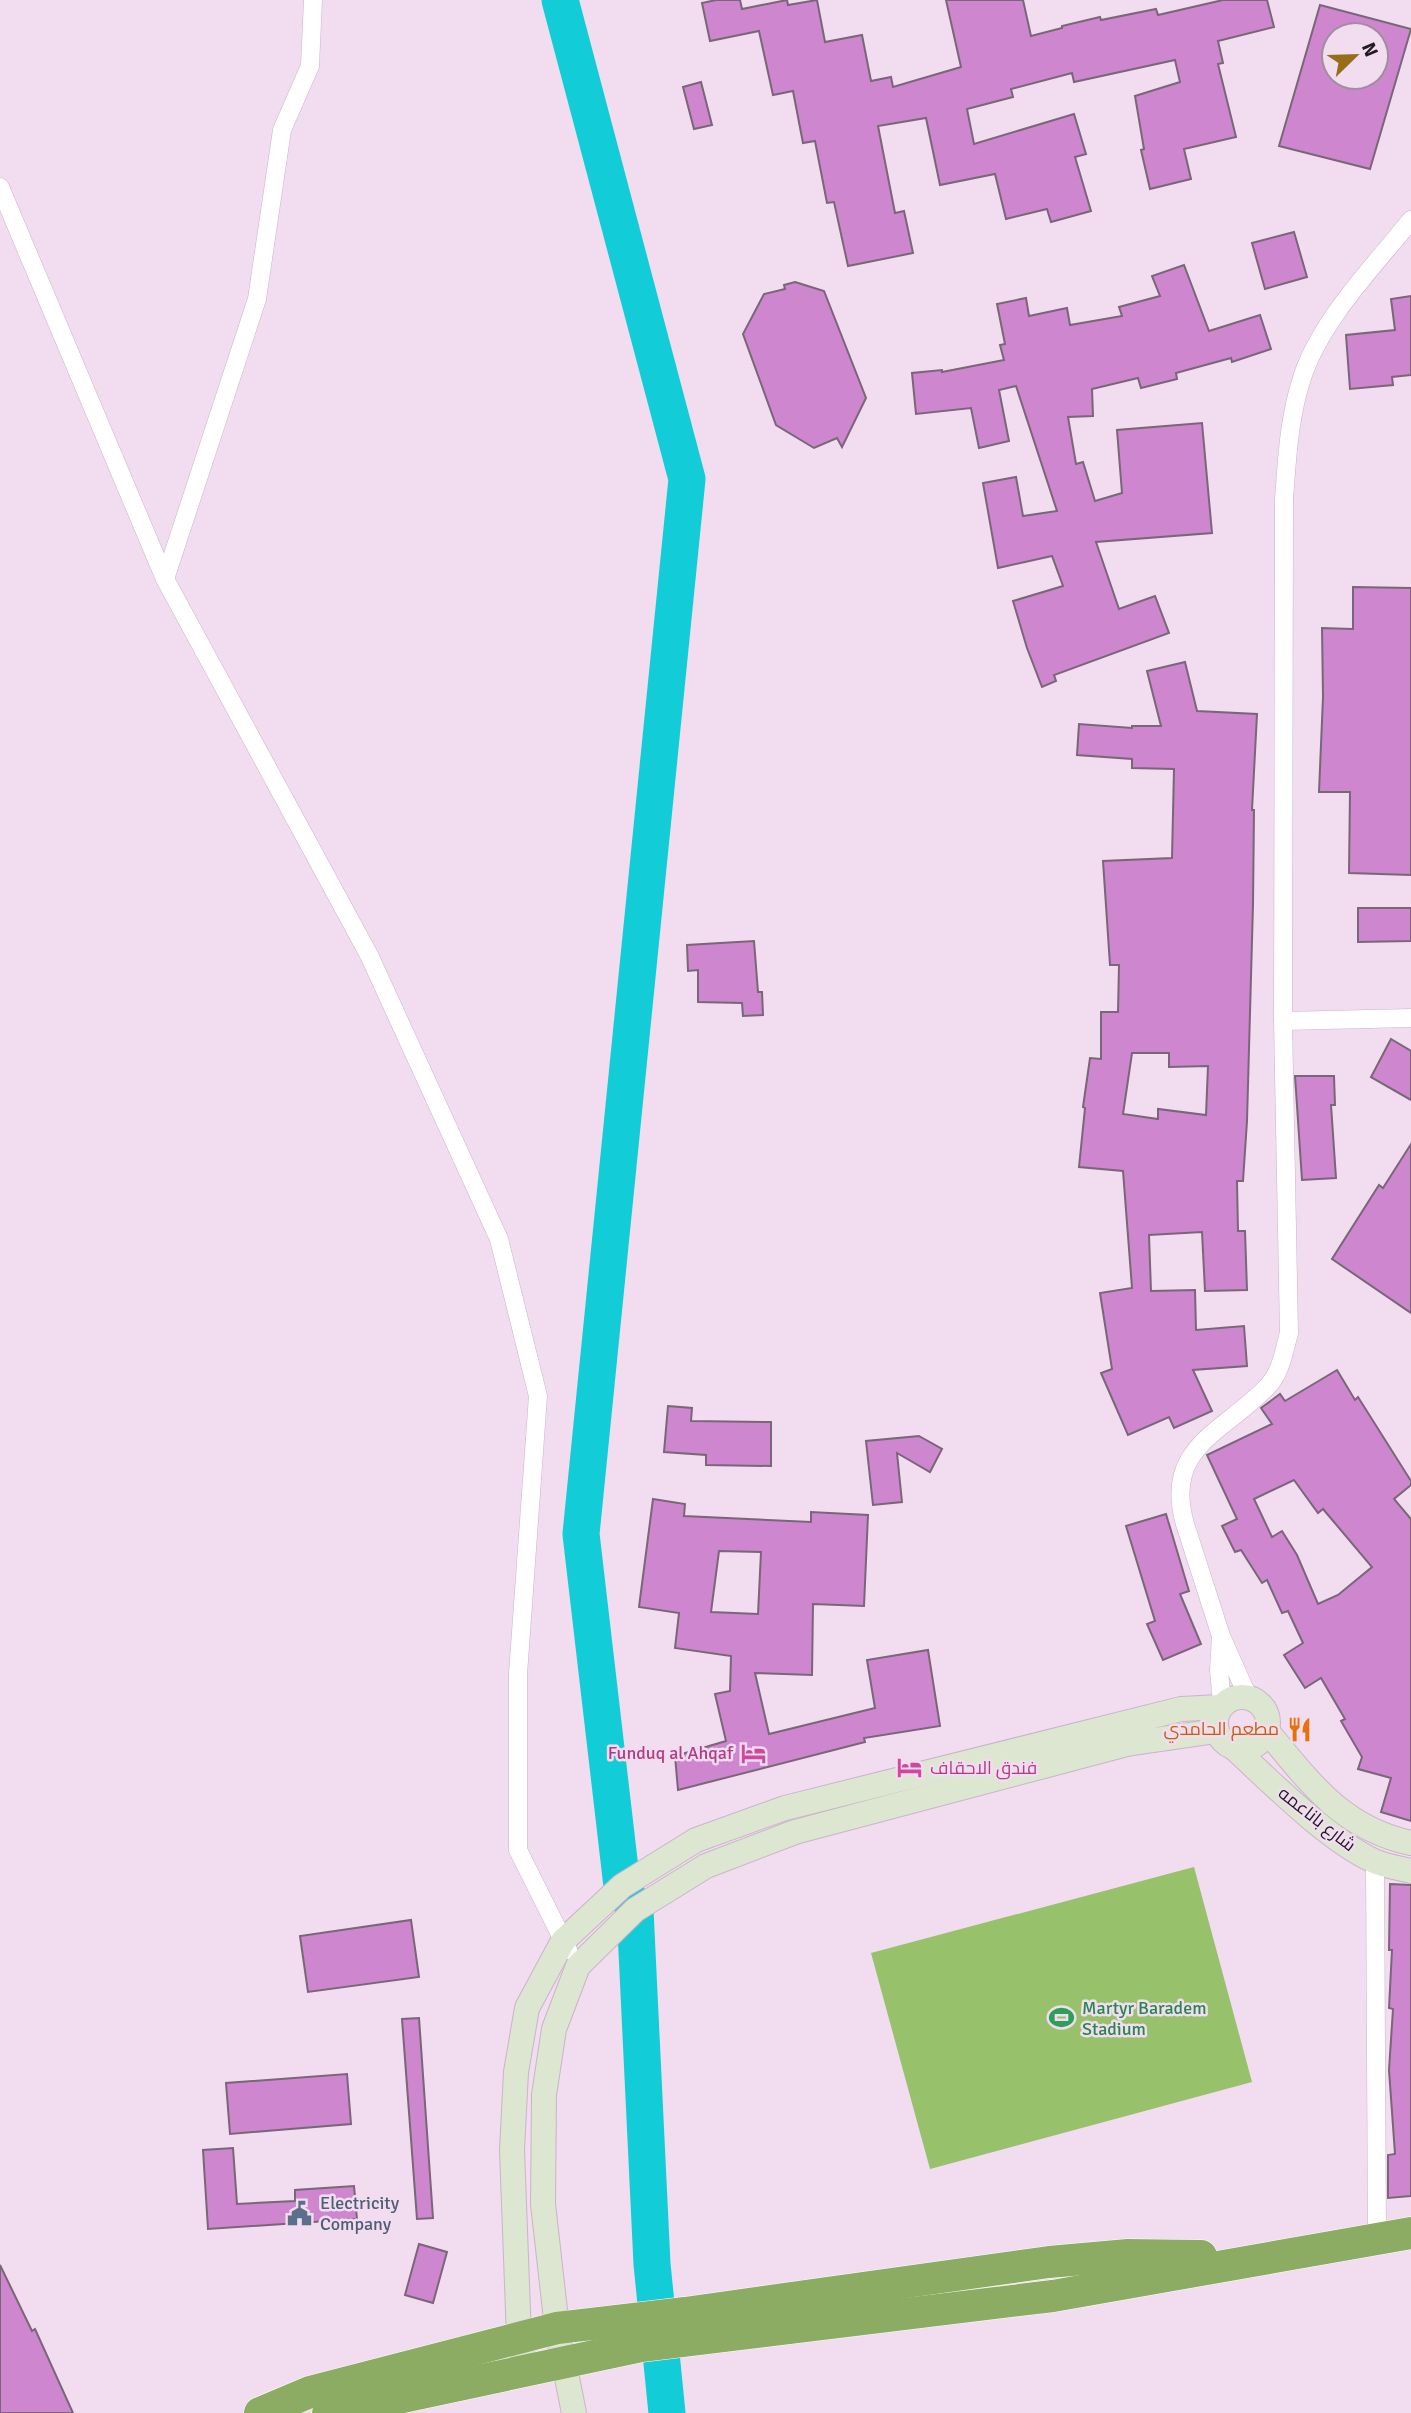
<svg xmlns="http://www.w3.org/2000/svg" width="1411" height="2413" font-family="Signika,Cairo,sans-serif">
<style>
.green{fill:#98c16b}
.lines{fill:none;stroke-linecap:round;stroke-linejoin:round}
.river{stroke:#12cdd8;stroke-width:37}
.building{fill:#ce86ce;stroke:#796678;stroke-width:2;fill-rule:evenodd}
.street-casing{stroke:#c9b5c8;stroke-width:19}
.secondary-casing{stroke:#c9b5c8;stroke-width:26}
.highway-casing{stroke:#fff;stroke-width:33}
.street{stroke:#fff;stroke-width:18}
.secondary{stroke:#dce6d0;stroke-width:24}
.highway{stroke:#8cac63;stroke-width:32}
.labels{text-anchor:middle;stroke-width:5;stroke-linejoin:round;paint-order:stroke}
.food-label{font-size:18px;fill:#c56008;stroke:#f1dcf0;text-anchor:end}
.hotel-label{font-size:18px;fill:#b23c85;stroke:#f1dcf0;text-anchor:end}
.street-label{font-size:18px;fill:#221b22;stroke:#f1dcf0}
.leisure-label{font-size:18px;fill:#27864d;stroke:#f1dcf0;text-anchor:start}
.service-label{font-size:18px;fill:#4e5e75;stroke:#f1dcf0;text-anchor:start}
</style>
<rect width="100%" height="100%" fill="#f1dcf0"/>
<path class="green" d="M1194,1867L1252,2082L930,2169L871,1953Z"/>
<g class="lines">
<path class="river" d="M560,0L687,479L581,1534L622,1886L635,1910L652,2264L667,2413"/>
</g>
<g class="building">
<path d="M716,0H740L742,9L787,0L788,5L817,0L825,42L862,35L871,81L891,77L893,87L961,67L946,0H1023L1031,36L1062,28V26L1100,17L1101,20L1156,9L1158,15L1223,0H1267L1274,27L1218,41L1223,63L1218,64L1236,137L1184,149L1191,179L1150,189L1141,150L1144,149L1135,96L1180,82L1175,60L1074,82L1072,73L1011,89L1013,97L967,109L974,144L1074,114L1086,154L1075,157L1091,211L1051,222L1047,209L1006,219L995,174L940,185L926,118L878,126L895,213L904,211L913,253L848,266L834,202L827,203L815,141L803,143L793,91L773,95L759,31L710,41L702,3Z"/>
<path d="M1320,5L1411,29L1370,169L1279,146ZM1334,35H1376V77H1334Z"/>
<path d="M701,82L712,125L694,129L683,87Z"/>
<path d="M1294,232L1307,277L1265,289L1252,243Z"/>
<path d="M1184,265L1209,331L1260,315L1271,349L1232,362L1231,358L1176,373L1177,379L1141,388L1138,378L1092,389L1093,416L1068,417L1076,464L1083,462L1095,501L1122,493L1117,430L1202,423L1212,533L1096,542L1119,609L1155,596L1169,633L1054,675L1056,681L1042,687L1027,648L1013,601L1063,586L1052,556L998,568L983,483L1016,477L1023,516L1057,511L1016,386L999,390L1009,441L979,448L971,408L916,414L912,373L942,370V372L1004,360L1000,345L1005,344L997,304L1026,298L1029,316L1067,308L1070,325L1122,316L1119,307L1160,296L1152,276Z"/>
<path d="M795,282L824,291L866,398L842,447L837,438L814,448L776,425L743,334L764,294L785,289L784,285Z"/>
<path d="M1411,296V375L1392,377L1393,385L1350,389L1346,335L1395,330L1391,299Z"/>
<path d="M1353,587L1411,588V875L1349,873L1350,792H1319L1323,697L1322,628L1353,629Z"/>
<path d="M1185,662L1197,711L1257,714L1252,810H1254L1253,904L1247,1121L1243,1181H1237L1238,1231H1245L1247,1290L1205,1291L1202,1232L1149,1235L1151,1291L1195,1290L1196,1330L1244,1326L1247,1366L1193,1370L1212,1411L1174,1428L1169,1417L1128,1435L1101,1373L1112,1369L1100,1293L1132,1288L1123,1171L1079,1167L1085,1108L1083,1107L1090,1058L1101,1059V1012H1118L1119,965H1110L1103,861L1172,858L1174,769L1132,768V759L1077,755L1079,724L1132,728V726H1161L1147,671ZM1132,1053H1169V1067L1208,1066L1206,1115L1158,1109V1119L1123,1114Z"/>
<path d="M1358,908H1411V941L1358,942Z"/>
<path d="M754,941L758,992H762L763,1015L743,1016L742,1003L698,1002V970L688,971L687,945Z"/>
<path d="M1391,1039L1411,1051V1100L1371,1077Z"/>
<path d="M1295,1076H1334L1335,1105H1331L1336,1178L1302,1180Z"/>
<path d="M1411,1144V1313L1332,1259L1379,1185L1383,1188Z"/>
<path d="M1337,1370L1355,1400L1358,1397L1411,1481V1485L1394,1499L1411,1519V1821L1381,1812L1391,1778L1358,1769L1362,1757L1341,1721L1345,1719L1321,1678L1305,1688L1284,1655L1303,1643L1288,1611L1282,1613L1267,1580L1262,1583L1241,1550L1235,1552L1222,1526L1237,1519L1207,1455L1272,1424L1261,1408L1280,1394L1285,1401ZM1294,1480L1318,1513L1323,1509L1372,1567L1338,1595L1318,1604L1297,1555L1282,1531L1272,1537L1254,1499Z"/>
<path d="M668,1406L692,1408L691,1421L771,1422V1466L706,1465V1455L664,1452Z"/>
<path d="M919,1436L942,1449L930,1472L897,1453L902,1502L873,1505L866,1441Z"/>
<path d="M653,1499L685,1504L684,1516L811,1522V1512L868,1515L864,1606L813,1604L812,1675L755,1673L769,1734L875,1708L867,1660L928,1650L940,1726L864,1738L865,1742L678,1790L675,1756L726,1741L715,1694L730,1691L731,1656L675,1648L679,1613L639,1607ZM719,1551L761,1552L758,1614L711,1612Z"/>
<path d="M1166,1514L1189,1591L1180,1594L1201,1644L1163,1660L1147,1624L1155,1621L1126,1526Z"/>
<path d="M1390,1884L1411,1885V2196L1388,2198V2155L1395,2154L1389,2070L1393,2009L1389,2008L1392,1950H1389Z"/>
<path d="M411,1920L419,1977L308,1992L300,1936Z"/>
<path d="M419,2018L433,2218L417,2219L402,2019Z"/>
<path d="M347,2074L351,2124L230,2134L226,2083Z"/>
<path d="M233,2148L237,2204L295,2201V2190L354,2186L357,2219L208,2229L203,2150Z"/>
<path d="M419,2244L447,2252L433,2303L405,2295Z"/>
<path d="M0,2265L32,2331L35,2329L73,2413H0Z"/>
</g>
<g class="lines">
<defs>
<g id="street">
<path d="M0,187L165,579L369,955L499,1239L538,1396L518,1674V1850L568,1950"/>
<path d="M165,579L257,299L282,130L310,66L313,0"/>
<path d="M1283,1021L1411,1018"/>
<path d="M1221,1636L1219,1670L1222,1704"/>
<path d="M1248,1697L1221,1636L1185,1524C1163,1447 1223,1433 1267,1387C1281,1373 1284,1351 1289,1333L1283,1021L1284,499C1287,459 1289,417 1302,378C1320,321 1374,266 1411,220"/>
<path d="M1375,1862L1377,2239"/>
</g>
<g id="secondary">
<circle cx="1242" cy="1723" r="26"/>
<path d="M1267,1731C1310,1783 1342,1828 1411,1843"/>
<path d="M1234,1748C1273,1784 1327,1839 1374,1861C1385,1866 1399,1868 1411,1871"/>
<path d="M526,2369L519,2338L512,2150L516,2072L527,2008L563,1941L622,1886L696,1840L785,1808L1181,1709L1220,1707"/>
<path d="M574,2413L557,2328L543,2204L544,2095L554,2029L578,1966L635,1910L706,1866L795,1832L1127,1744L1216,1731"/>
</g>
<g id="highway">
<path d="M260,2413L310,2392L557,2328L685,2313L1049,2262L1128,2255L1201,2256"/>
<path d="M328,2413L641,2346L1053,2296L1411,2233"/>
</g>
</defs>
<use href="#street" class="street-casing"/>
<use href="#secondary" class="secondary-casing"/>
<use href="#highway" class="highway-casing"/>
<use href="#street" class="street"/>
<use href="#secondary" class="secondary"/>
<use href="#highway" class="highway"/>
</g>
<defs>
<symbol id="restaurant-bare" viewBox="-9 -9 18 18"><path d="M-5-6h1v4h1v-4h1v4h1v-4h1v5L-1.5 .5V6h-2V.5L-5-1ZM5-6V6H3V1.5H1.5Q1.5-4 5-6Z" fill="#e8710a" stroke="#f1dcf0" stroke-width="2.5" paint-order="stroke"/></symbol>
<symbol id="hotel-bare" viewBox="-9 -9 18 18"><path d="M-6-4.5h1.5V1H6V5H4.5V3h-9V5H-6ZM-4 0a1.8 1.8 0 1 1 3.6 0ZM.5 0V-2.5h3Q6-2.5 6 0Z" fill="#d1479c" stroke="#f1dcf0" stroke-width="2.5" paint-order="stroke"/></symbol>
<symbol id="stadium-bare" viewBox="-9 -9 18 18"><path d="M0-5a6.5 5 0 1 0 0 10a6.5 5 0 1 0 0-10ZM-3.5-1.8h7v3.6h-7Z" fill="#2e9e5b" stroke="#f1dcf0" stroke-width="2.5" paint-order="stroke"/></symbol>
<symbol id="civic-bare" viewBox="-9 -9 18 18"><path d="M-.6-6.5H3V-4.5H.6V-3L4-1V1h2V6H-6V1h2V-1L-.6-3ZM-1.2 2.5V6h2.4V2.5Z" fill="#5c6f8a" stroke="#f1dcf0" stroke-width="2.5" paint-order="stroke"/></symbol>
</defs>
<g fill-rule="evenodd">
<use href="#restaurant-bare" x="1282" y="1712" width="35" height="35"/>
<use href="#hotel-bare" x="736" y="1736" width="35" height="35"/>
<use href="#hotel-bare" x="892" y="1750" width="35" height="35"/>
<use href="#stadium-bare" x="1044" y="2000" width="35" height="35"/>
<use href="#civic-bare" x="282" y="2196" width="35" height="35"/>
</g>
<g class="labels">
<g class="food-label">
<text x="1279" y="1735">مطعم الحامدي</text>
</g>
<g class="hotel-label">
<text x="733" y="1759">Funduq al Ahqaf</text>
<text x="930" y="1774" text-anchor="start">فندق الاحقاف</text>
</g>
<g class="street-label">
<text transform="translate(1317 1819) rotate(38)" y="6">شارع باناعمه</text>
</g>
<g class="leisure-label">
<text x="1082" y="2014">Martyr Baradem<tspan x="1082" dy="21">Stadium</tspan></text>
</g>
<g class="service-label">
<text x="320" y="2209">Electricity<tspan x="320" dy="21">Company</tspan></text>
</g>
</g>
<g transform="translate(1355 56) rotate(67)"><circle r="33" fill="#f1dcf0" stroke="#9e8f9e" stroke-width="2"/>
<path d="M0-5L12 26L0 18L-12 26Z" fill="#956e17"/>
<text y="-10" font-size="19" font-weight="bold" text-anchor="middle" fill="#221b22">N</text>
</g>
</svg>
